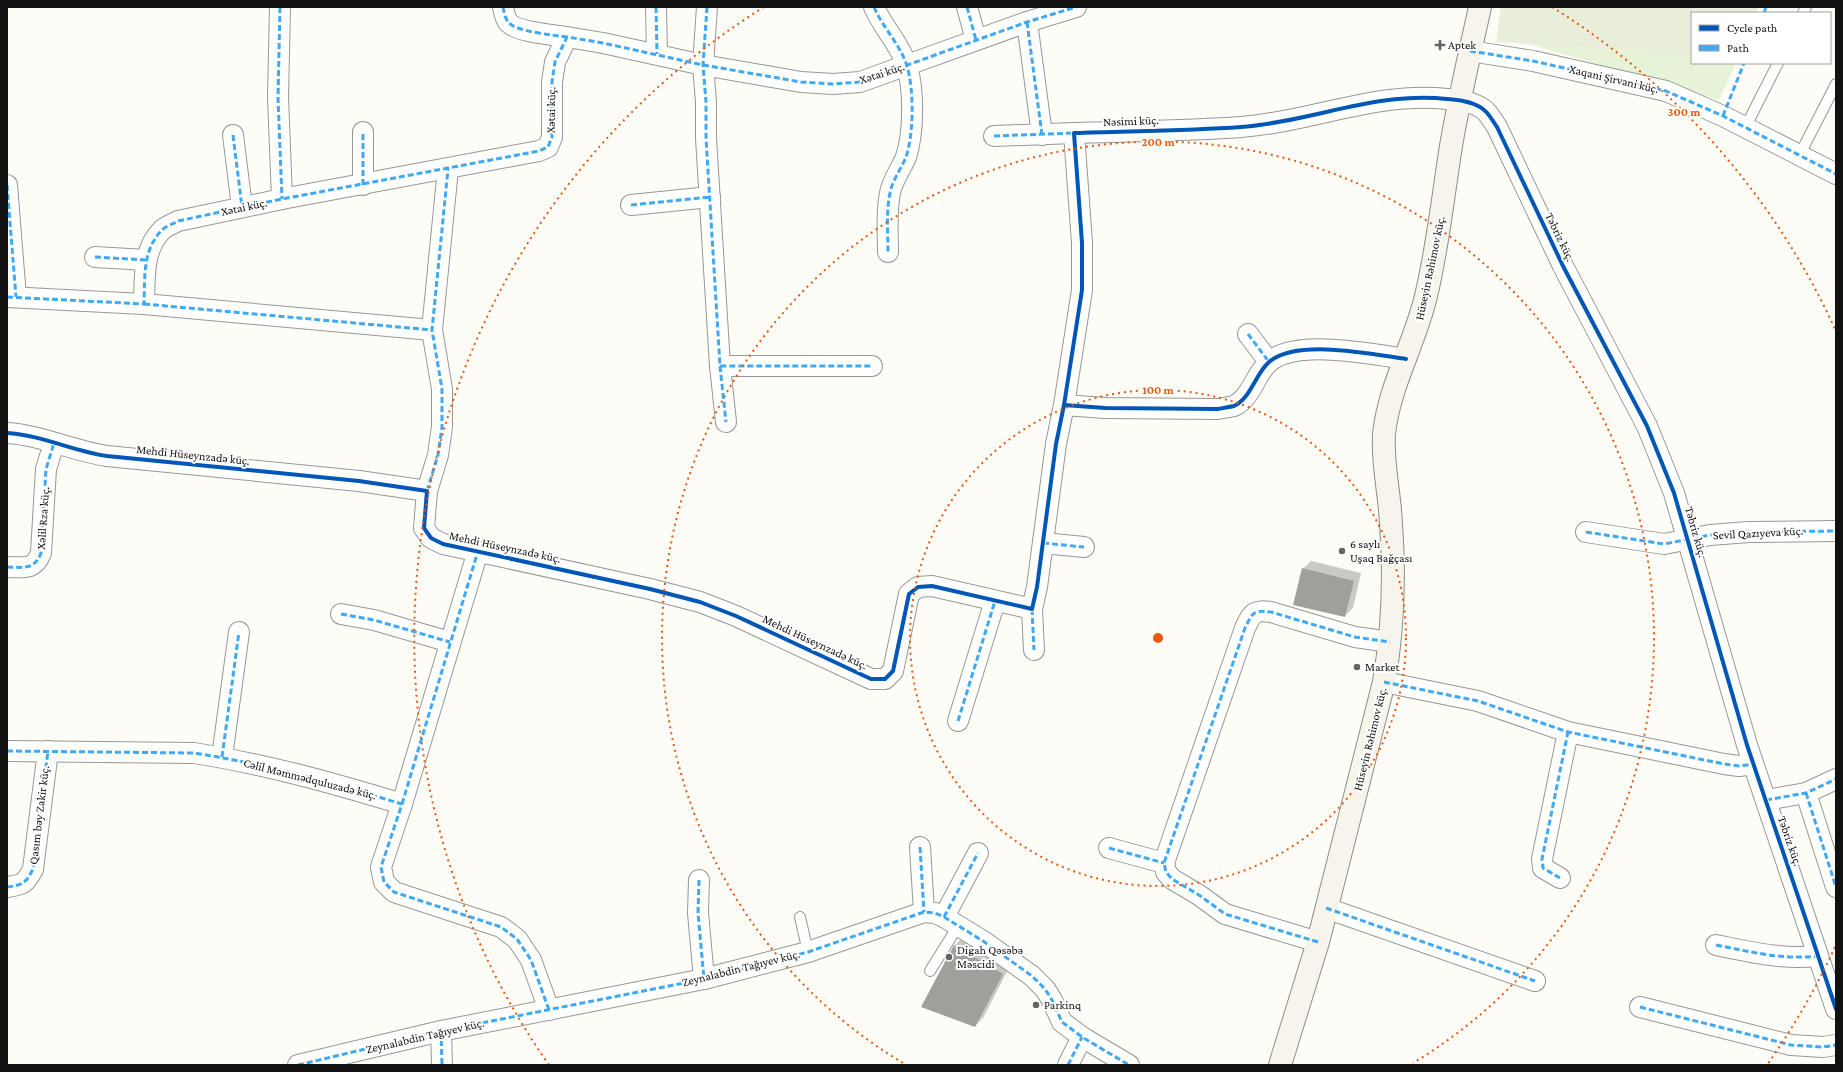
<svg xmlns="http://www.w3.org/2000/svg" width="1843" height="1072" font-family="'Crimson Pro',serif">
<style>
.green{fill:#e7f3d7}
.cemetery{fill:#e9eedb}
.shadow{fill:#0003}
.building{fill:#a19f9c}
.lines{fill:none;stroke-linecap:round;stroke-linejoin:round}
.lane-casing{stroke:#979795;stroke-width:12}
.street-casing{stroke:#979795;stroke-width:22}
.secondary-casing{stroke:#8e8d8b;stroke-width:24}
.lane{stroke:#fffffe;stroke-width:10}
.street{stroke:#fffffe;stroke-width:20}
.secondary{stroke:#f6f4eb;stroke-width:22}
.quiet{stroke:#3fa9f5;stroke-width:3;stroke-dasharray:6 3;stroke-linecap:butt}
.cycleway-casing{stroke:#fff;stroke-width:6}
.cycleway{stroke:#0057b8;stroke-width:4}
.ring{fill:none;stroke:#e8590c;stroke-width:2;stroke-dasharray:2 4}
.poi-dot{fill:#646362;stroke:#fff;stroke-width:1.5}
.labels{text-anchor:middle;stroke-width:4;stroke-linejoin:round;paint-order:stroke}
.poi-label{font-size:12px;fill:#111;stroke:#fff;text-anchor:start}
.street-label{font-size:12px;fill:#111;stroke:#fff}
.centre{fill:#e8590c;stroke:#fff;stroke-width:2}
.ring-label{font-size:12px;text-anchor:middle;font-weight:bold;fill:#e8590c;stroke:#fff;stroke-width:4;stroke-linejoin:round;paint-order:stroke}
</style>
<rect width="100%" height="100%" fill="#fdfcf7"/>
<path class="green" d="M1529,44L1627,50L1692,56V63H1736L1719,100Z"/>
<path class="cemetery" d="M1501,7H1758L1756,13H1692V56L1627,50L1496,42Z"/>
<g class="shadow">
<path d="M1311,561L1361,573L1353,608L1345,616L1303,569Z"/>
<path d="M963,937L1010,966L983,1018L975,1026L922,1006L955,945Z"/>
</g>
<g class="building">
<path d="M1302,568L1354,581L1345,617L1293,605Z"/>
<path d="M954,945L1003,974L975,1027L921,1007Z"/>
</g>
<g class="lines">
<defs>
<g id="lane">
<path d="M1803,13L1806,7"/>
<path d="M1745,128L1778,63"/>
<path d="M1799,156L1836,84"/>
<path d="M800,917L808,952"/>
<path d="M930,971L958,926"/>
</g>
<g id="street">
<path d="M280,7L278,97L282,199"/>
<path d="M503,7C504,12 505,18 508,22C516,32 554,35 567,37"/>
<path d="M656,7L657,54"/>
<path d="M707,7L703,65L706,102V138L720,366H872"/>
<path d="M874,7C883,28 900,44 907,66C914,90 914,133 906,157C901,169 892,181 890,193C886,212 888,232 888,252"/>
<path d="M967,7L976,40"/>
<path d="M1027,22L1042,135"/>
<path d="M1470,51L1533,61L1666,91L1723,116L1836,174"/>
<path d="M233,135L242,207"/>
<path d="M994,136L1074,133"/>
<path d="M7,185L16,297"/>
<path d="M363,185V132"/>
<path d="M631,205L710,197"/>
<path d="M95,257L146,260"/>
<path d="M7,297L144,304C145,279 142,250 162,230C166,226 173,224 178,221L282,199L539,151L548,147L552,137V82L555,62L567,37L603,43L703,65L801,82L833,84L860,82L1027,22L1076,7"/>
<path d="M144,304L432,330"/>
<path d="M1248,334L1269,362"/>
<path d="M720,366L726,422"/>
<path d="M1064,405L1082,290V243L1074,133C1129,131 1185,131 1241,127C1310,122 1377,91 1447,99C1458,100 1470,101 1480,107C1488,111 1492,120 1497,127L1563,266L1647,426L1674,493L1747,745L1836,1009"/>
<path d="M7,433C41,435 73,451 107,456L359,481L427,491L424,528L431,538L443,544L650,589L700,602L736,616L871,679H885L893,671L909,594L918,587L932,586L1032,609L1037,587L1056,444L1064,405L1105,408L1218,409C1223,408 1229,407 1234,406C1251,398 1255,375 1268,363C1294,338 1372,354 1406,359"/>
<path d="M427,491L438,455L442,427V389L432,330L448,169"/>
<path d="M1586,532L1664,544L1710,535L1749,532L1836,531"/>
<path d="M1043,543L1084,547"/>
<path d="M7,567C23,567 34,571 41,553L46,469L54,443"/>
<path d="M1032,609L1034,650"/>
<path d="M341,614L374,620L450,642"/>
<path d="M1384,682L1478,701L1568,732L1724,764L1739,766L1753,764"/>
<path d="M958,721L995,601"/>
<path d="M7,751L194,753C265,764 333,783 402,804L381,867L384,882L394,892L501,927L517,939L531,960L549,1010"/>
<path d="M222,757L239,632"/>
<path d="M1806,793L1836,887"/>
<path d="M1766,800L1806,793L1836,779"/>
<path d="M402,804L478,551"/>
<path d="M920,847L924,912"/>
<path d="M1109,848L1164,863"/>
<path d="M1560,878L1543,868L1542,859L1568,732"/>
<path d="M699,880L698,913L704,979"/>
<path d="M7,887C23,885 26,883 33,869L48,751"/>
<path d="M1326,908L1535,981"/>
<path d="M944,917L978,853"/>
<path d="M1318,942L1225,914L1199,895L1172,879L1166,872L1164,863L1245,628C1253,612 1253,610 1271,612L1355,637L1390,642"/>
<path d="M1716,945C1751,952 1783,960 1818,956"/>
<path d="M1640,1007L1791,1045L1823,1047L1836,1045"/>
<path d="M441,1031L442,1065"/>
<path d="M298,1065L441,1031L704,979L808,952L924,912L935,913L944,917L983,941L1032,976L1045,989L1052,1000L1062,1022L1082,1037L1129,1065"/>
<path d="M1068,1065L1082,1037"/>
</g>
<path id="secondary" d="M1280,1065L1318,942L1384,682C1393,629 1395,577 1391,524C1390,495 1382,464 1384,434C1389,386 1415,343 1426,296C1438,246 1443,196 1451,146C1459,99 1470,53 1480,7"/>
</defs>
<use href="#lane" class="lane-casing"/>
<use href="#street" class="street-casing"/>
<use href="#secondary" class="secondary-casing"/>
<use href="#lane" class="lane"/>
<use href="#street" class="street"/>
<use href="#secondary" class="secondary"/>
<g class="quiet">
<path d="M280,7L278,97L282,199"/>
<path d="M503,7C504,12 505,18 508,22C516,32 554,35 567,37"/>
<path d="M656,7L657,54"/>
<path d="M707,7L703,65L706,102V138L720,366H872"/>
<path d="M874,7C883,28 900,44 907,66C914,90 914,133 906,157C901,169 892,181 890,193C886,212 888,232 888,252"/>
<path d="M967,7L976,40"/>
<path d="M1764,13L1766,7"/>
<path d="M1027,22L1042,135"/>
<path d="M1470,51L1533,61L1666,91L1723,116L1836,174"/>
<path d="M1723,116L1744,63"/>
<path d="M233,135L242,207"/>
<path d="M994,136L1074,133"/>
<path d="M7,185L16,297"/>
<path d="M363,185V132"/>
<path d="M631,205L710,197"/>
<path d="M95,257L146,260"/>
<path d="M7,297L144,304C145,279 142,250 162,230C166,226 173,224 178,221L282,199L539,151L548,147L552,137V82L555,62L567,37L603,43L703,65L801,82L833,84L860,82L1027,22L1076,7"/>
<path d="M144,304L432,330"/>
<path d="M1248,334L1269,362"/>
<path d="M720,366L726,422"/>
<path d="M427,491L438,455L442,427V389L432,330L448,169"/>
<path d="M1586,532L1664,544L1710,535L1749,532L1836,531"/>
<path d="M1043,543L1084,547"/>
<path d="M7,567C23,567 34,571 41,553L46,469L54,443"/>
<path d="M1032,609L1034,650"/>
<path d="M341,614L374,620L450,642"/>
<path d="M1384,682L1478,701L1568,732L1724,764L1739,766L1753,764"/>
<path d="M958,721L995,601"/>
<path d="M7,751L194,753C265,764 333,783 402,804L381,867L384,882L394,892L501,927L517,939L531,960L549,1010"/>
<path d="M222,757L239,632"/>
<path d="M1806,793L1836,887"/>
<path d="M1766,800L1806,793L1836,779"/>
<path d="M402,804L478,551"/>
<path d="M920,847L924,912"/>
<path d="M1109,848L1164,863"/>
<path d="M1560,878L1543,868L1542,859L1568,732"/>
<path d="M699,880L698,913L704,979"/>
<path d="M7,887C23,885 26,883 33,869L48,751"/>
<path d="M1326,908L1535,981"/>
<path d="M944,917L978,853"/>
<path d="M1318,942L1225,914L1199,895L1172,879L1166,872L1164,863L1245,628C1253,612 1253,610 1271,612L1355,637L1390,642"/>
<path d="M1716,945C1751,952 1783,960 1818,956"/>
<path d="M1640,1007L1791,1045L1823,1047L1836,1045"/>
<path d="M441,1031L442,1065"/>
<path d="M298,1065L441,1031L704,979L808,952L924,912L935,913L944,917L983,941L1032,976L1045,989L1052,1000L1062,1022L1082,1037L1129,1065"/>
<path d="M1068,1065L1082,1037"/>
</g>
<defs>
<g id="cycleway">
<path d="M1064,405L1082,290V243L1074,133C1129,131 1185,131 1241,127C1310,122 1377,91 1447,99C1458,100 1470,101 1480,107C1488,111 1492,120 1497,127L1563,266L1647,426L1674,493L1747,745L1836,1009"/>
<path d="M7,433C41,435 73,451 107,456L359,481L427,491L424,528L431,538L443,544L650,589L700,602L736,616L871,679H885L893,671L909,594L918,587L932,586L1032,609L1037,587L1056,444L1064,405L1105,408L1218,409C1223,408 1229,407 1234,406C1251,398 1255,375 1268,363C1294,338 1372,354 1406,359"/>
</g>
</defs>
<use href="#cycleway" class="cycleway-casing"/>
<use href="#cycleway" class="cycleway"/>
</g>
<g class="ring">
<circle cx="1158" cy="638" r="248"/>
<path d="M903 1063A496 496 0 1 1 1413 1063"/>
<path d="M1835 947A744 744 0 0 1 1767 1065M549 1065A744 744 0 0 1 764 7M1552 7A744 744 0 0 1 1835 329"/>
</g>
<g class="poi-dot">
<path d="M1438 39h4v4h4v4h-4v4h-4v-4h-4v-4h4z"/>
<circle cx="1342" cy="551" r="4"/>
<circle cx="1357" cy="667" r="4"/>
<circle cx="949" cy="957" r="4"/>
<circle cx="1036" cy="1005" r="4"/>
</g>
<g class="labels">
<g class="poi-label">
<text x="1448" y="49">Aptek</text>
<text x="1350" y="548">6 saylı<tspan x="1350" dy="14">Uşaq Bağçası</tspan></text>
<text x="1365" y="671">Market</text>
<text x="957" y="954">Digah Qəsəbə<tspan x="957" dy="14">Məscidi</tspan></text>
<text x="1044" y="1009">Parkinq</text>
</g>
<g class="street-label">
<text transform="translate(882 73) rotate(-18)" y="4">Xətai küç.</text>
<text transform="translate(1614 79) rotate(13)" y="4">Xaqani Şirvani küç.</text>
<text transform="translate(551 110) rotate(-89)" y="4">Xətai küç.</text>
<text transform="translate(1131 121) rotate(-2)" y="4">Nəsimi küç.</text>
<text transform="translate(244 207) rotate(-12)" y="4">Xətai küç.</text>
<text transform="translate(1560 237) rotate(64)" y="4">Təbriz küç.</text>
<text transform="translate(1430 268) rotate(-78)" y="4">Hüseyin Rəhimov küç.</text>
<text transform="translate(193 455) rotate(6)" y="4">Mehdi Hüseynzadə küç.</text>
<text transform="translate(43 518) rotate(-86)" y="4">Xəlil Rza küç.</text>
<text transform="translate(1696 532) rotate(74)" y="4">Təbriz küç.</text>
<text transform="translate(1758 533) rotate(-3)" y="4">Sevil Qazıyeva küç.</text>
<text transform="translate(505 547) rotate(12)" y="4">Mehdi Hüseynzadə küç.</text>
<text transform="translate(815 642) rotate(25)" y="4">Mehdi Hüseynzadə küç.</text>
<text transform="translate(1370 739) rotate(-76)" y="4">Hüseyin Rəhimov küç.</text>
<text transform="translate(310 779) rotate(14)" y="4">Cəlil Məmmədquluzadə küç.</text>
<text transform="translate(39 815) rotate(-83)" y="4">Qasım bəy Zakir küç.</text>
<text transform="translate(1790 841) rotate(71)" y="4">Təbriz küç.</text>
<text transform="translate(741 968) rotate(-14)" y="4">Zeynalabdin Tağıyev küç.</text>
<text transform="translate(425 1036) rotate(-13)" y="4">Zeynalabdin Tağıyev küç.</text>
</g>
</g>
<circle cx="1158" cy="638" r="6" class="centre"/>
<g class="ring-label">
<text x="1684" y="116">300 m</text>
<text x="1158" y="146">200 m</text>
<text x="1158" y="394">100 m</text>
</g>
<rect width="1843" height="1072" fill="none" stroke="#111111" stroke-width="16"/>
<rect x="1691" y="12" width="140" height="52" fill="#ffffff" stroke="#a0a0a0"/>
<rect x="1699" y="25" width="20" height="6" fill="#0057b8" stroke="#a0a0a0"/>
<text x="1727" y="32" font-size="12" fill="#111111">Cycle path</text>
<rect x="1699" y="45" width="20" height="6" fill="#3fa9f5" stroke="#a0a0a0"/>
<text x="1727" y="52" font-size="12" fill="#111111">Path</text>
</svg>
